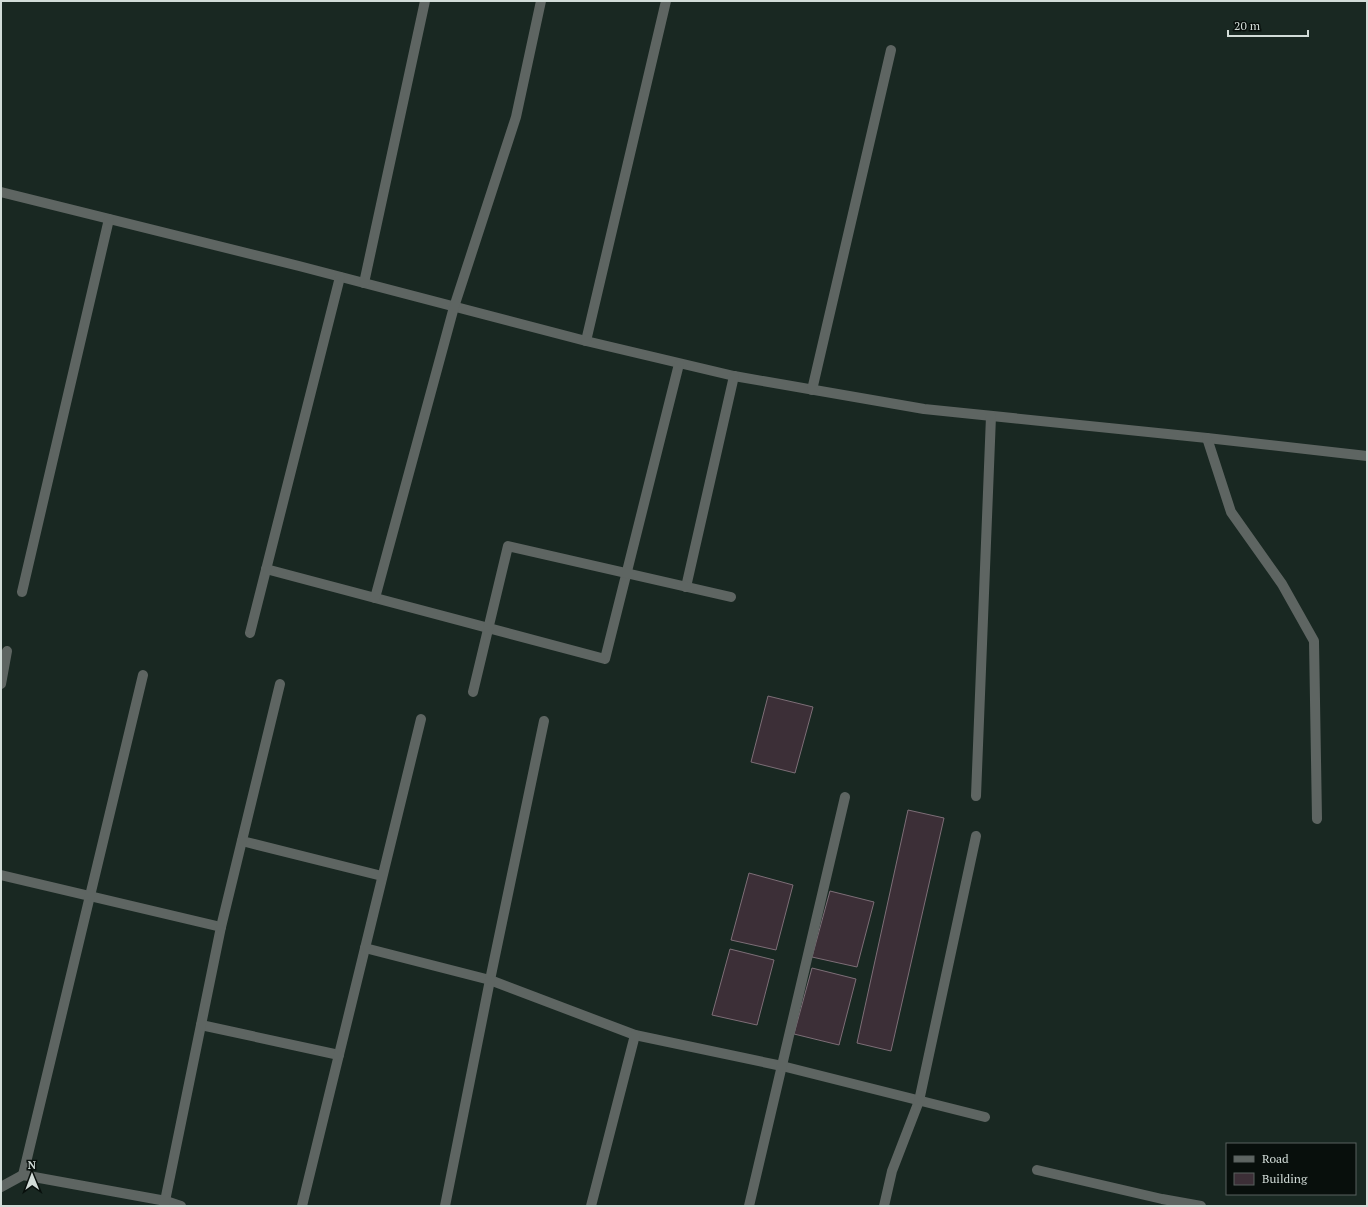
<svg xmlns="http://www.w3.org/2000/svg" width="1368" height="1207" font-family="'PT Serif',serif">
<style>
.building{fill:#3c2f37;stroke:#7d6e77}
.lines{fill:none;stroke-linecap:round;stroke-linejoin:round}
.minor{stroke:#5e6562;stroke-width:10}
</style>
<rect width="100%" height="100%" fill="#192822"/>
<g class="building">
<path d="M768,696L813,707L795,773L751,762Z"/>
<path d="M908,810L944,818L891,1051L857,1043Z"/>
<path d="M749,873L793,885L776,950L731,940Z"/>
<path d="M830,891L874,902L857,967L812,957Z"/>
<path d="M730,949L774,960L757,1025L712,1015Z"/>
<path d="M812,968L856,979L839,1045L794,1034Z"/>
</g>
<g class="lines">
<g class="minor">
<path d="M1,192L299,266L586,341L734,376L924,409L1207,438L1367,456"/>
<path d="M364,283L425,1"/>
<path d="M586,341L666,1"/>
<path d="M812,390L891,50"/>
<path d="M1207,438L1231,512L1282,584L1314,641L1317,819"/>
<path d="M266,569L605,659L679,364"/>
<path d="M686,587L734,376"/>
<path d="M22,592L109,219"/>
<path d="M375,598L454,307L516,117L541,1"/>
<path d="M250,633L340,277"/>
<path d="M1,684L7,651"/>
<path d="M473,692L508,546L731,597"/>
<path d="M976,796L991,416"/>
<path d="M242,841L382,876"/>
<path d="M1,875L221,927"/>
<path d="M365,948L490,980L635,1035L782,1066L985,1117"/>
<path d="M201,1025L339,1055"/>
<path d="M1037,1170L1162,1199L1201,1206"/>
<path d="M23,1175L143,675"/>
<path d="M1,1187L23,1175L166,1201L181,1206"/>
<path d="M164,1206L221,927L280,684"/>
<path d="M302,1206L421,719"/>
<path d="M445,1206L490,980L544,721"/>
<path d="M591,1206L635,1035"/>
<path d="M749,1206L845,797"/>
<path d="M884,1206L892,1171L919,1101L976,836"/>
</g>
</g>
<rect width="1368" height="1207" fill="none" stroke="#d2dcd8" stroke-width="4"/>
<rect x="1226" y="1143" width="130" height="52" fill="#080f0c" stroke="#59615e"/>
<rect x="1234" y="1156" width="20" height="6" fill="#5e6562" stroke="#59615e"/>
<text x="1262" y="1163" font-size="12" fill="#d2dcd8">Road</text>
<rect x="1234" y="1173" width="20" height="12" fill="#3c2f37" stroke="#59615e"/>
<text x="1262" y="1183" font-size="12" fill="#d2dcd8">Building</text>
<g transform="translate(32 1175) rotate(359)" stroke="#080f0c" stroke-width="3" paint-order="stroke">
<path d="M0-3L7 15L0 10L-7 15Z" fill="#d2dcd8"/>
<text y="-6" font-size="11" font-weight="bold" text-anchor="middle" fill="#d2dcd8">N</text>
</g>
<path d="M1228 30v6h80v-6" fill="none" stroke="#d2dcd8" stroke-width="2"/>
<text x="1234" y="30" font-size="12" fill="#d2dcd8" stroke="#080f0c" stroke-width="3" paint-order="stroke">20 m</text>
</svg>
